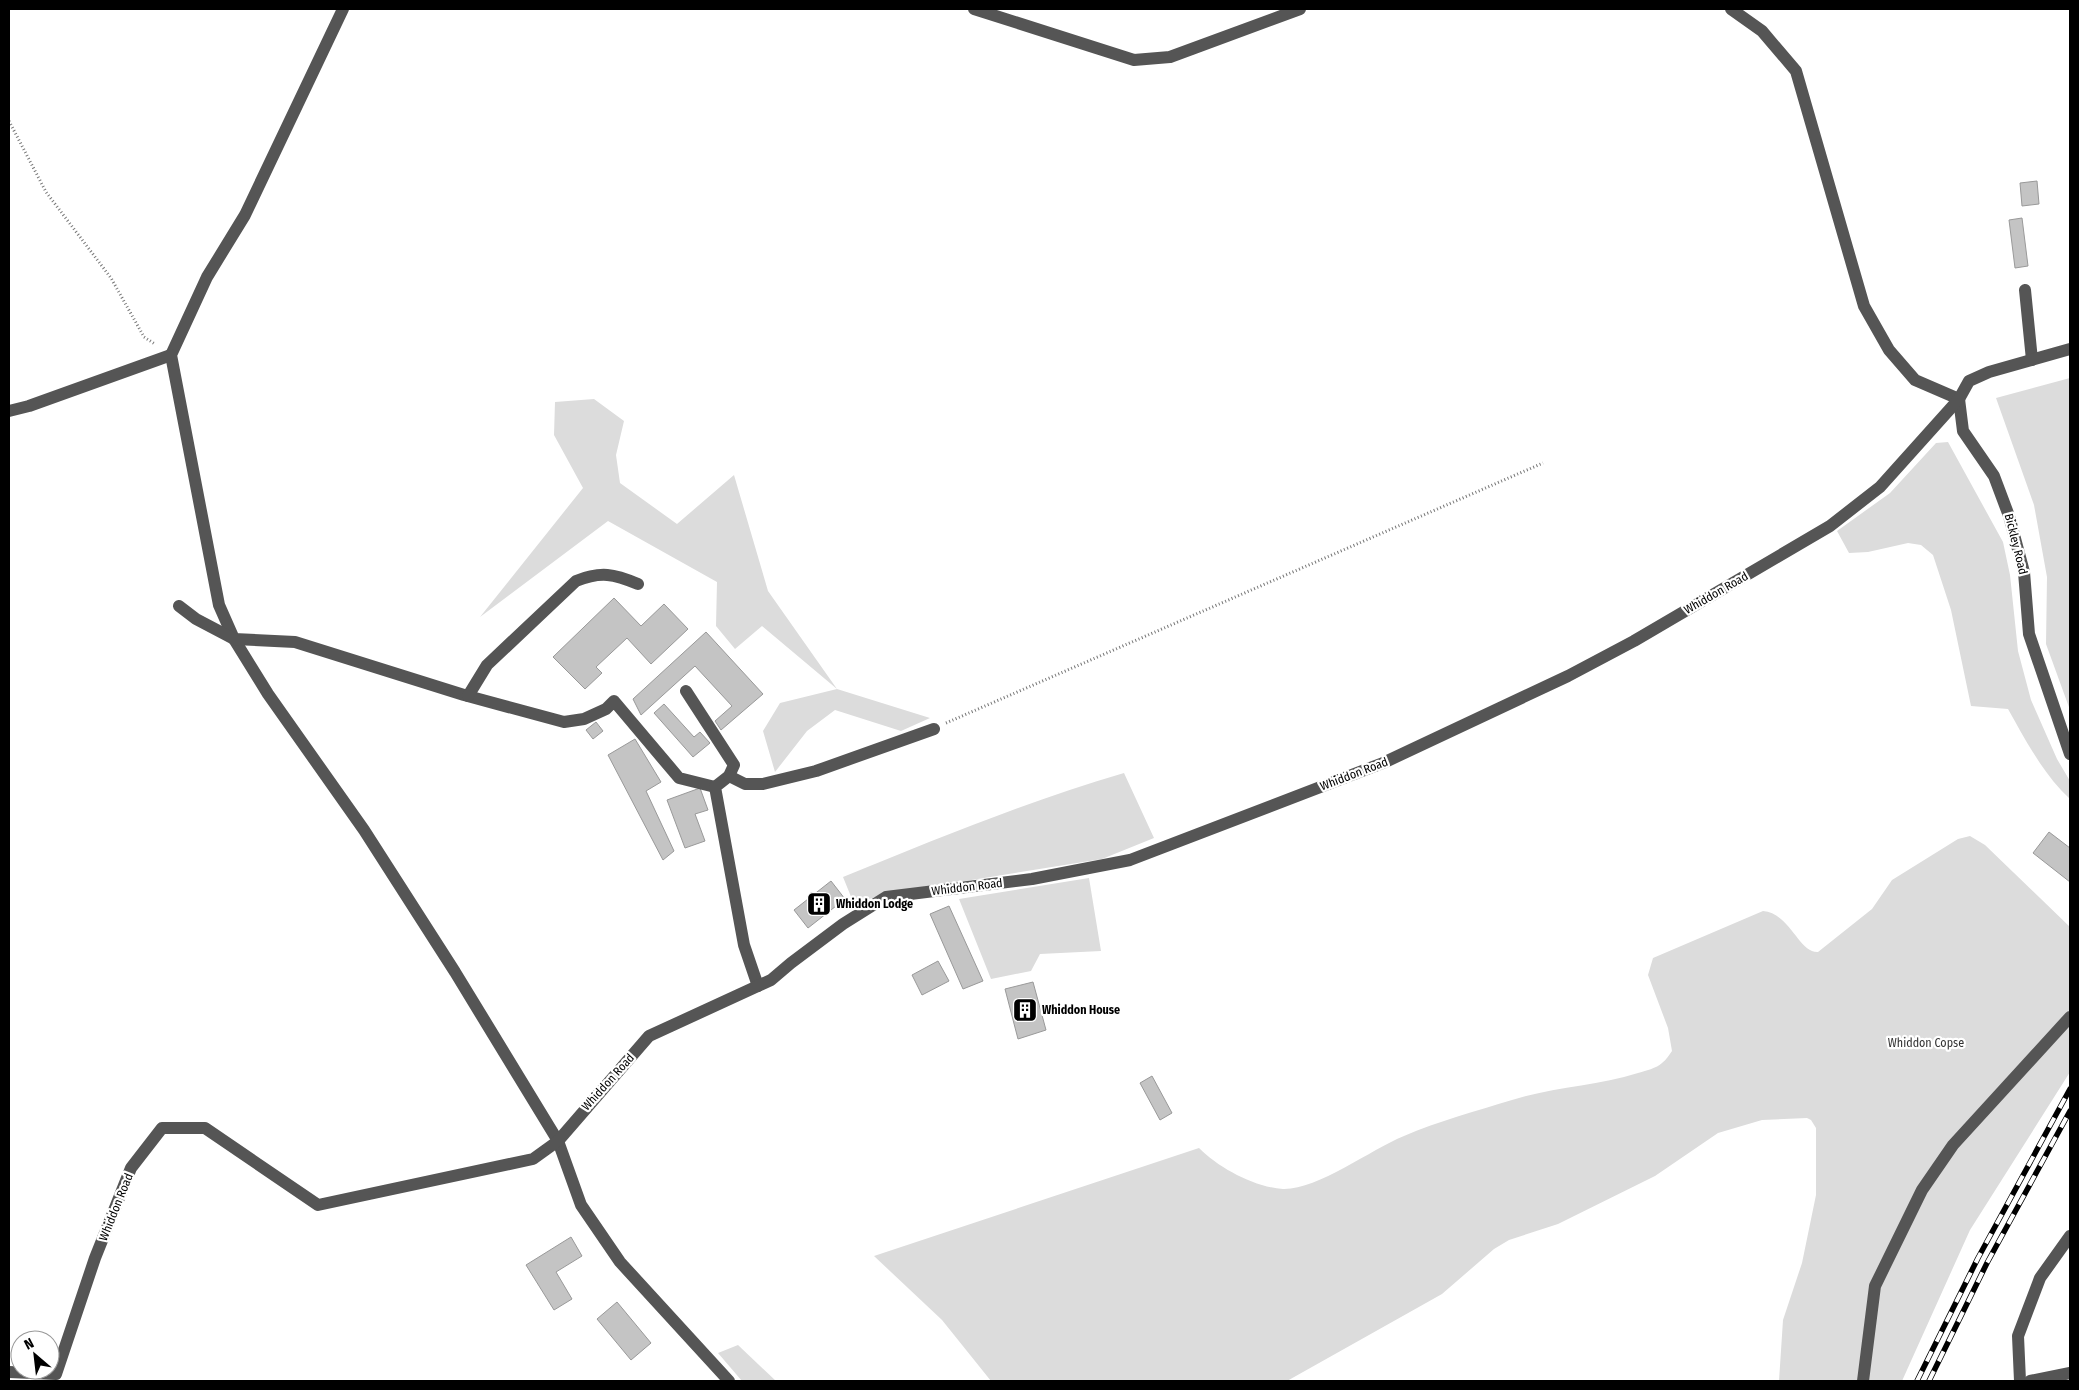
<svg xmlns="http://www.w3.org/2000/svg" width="2079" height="1390" font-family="'Fira Sans Condensed',sans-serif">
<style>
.green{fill:#dcdcdc}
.building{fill:#c4c4c4;stroke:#999}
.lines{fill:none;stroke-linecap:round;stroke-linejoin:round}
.path{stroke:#777;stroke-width:3;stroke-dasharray:1 2.5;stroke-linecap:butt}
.minor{stroke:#555;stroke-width:12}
.rail-casing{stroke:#000;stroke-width:5.5}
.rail{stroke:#fff;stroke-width:4;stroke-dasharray:11;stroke-linecap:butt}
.labels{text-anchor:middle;stroke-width:4.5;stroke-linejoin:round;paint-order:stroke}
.street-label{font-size:12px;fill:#000;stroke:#fff}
.poi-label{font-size:12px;font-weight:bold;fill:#000;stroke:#fff;text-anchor:start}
.park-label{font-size:12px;fill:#333;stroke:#fff}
</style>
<rect width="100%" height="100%" fill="#fff"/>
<g class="green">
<path d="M2070,378V710L2046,644L2047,577L2034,505L1996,398Z"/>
<path d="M594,399L624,421L616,455L620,483L677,524L734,475L768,591L837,689L930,718L901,731L835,710L807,731L775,772L763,731L780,703L837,689L762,626L735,649L716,626L717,582L608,521L480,617L583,488L554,435L555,402Z"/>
<path d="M1948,442L2003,542L2010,575L2018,651L2031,700L2057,759L2070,781V799C2043,774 2026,741 2008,709L1971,706L1951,610L1933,555L1921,545L1908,543L1868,552L1849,553L1837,531L1890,493L1936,443Z"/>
<path d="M1124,773L1154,838L1102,859L885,894L854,904L843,877C936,839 1028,801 1124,773Z"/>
<path d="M1970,836L1985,845L2070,927V1072L1970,1230L1902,1381H1779L1783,1320L1802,1263L1816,1195V1128L1811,1120L1807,1118L1762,1120L1718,1133L1655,1176L1558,1224L1509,1240L1494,1249L1442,1294L1287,1381H991L942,1320L874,1256L1199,1148C1219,1168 1254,1187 1283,1189C1317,1190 1370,1150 1404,1136C1439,1121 1476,1111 1512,1100C1553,1087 1597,1086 1638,1073C1645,1071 1657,1068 1662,1063C1666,1060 1669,1055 1672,1051L1668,1028L1648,975L1653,958L1763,911C1790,913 1799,953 1818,952L1872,909L1892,880L1958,839Z"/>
<path d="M1089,878L1101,951L1040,954L1031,971L991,979L959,899Z"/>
<path d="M738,1345L776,1381H742L718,1353Z"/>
</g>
<g class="building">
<path d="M2037,181L2039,204L2022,206L2020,183Z"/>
<path d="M2022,218L2028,266L2015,268L2009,220Z"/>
<path d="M614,598L641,626L664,604L688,629L651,664L627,638L596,667L602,673L585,689L553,657Z"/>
<path d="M706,632L763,694L721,730L715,721L732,706L695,666L641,715L633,699Z"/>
<path d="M664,704L694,737L700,732L710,743L693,757L654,713Z"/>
<path d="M596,722L603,731L593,739L586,730Z"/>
<path d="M635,739L661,782L646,791L674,851L663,860L608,755Z"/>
<path d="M700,788L708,810L695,814L705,841L685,848L667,800Z"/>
<path d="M2049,832L2070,848V882L2033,853Z"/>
<path d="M831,881L845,899L808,928L794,910Z"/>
<path d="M949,906L983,981L963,989L930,914Z"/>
<path d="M938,961L949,981L922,995L912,975Z"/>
<path d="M1033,982L1046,1030L1018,1039L1005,989Z"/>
<path d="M1152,1076L1172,1113L1160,1120L1140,1083Z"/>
<path d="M571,1237L582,1256L556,1272L572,1299L554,1310L526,1265Z"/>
<path d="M617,1302L651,1343L631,1360L597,1319Z"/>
</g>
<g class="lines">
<g class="path">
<path d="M9,121L46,192L111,278L144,337L155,344"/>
<path d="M946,723L1543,463"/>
</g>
<g class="minor">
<path d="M343,9L245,215L207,277L171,355L219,605L234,639L268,694L364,830L455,972L558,1141L581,1205L620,1262L729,1381"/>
<path d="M974,9L1134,60L1170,57L1300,9"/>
<path d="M1731,9L1762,31L1796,71L1864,306L1889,350L1915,380L1959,399"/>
<path d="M2025,290L2032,360"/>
<path d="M1959,399L1963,431L1994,476L2009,516L2024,572L2029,634L2070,754"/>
<path d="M9,411L29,406L171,355"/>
<path d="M179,606L196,619L234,639L295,642L464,695L564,722L584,719L606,709L614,701L679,778L715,787"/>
<path d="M686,691L734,765L729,776L715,787L744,945L758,986"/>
<path d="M468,696L487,665L576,581C601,571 614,574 638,584"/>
<path d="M729,776L745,784H763L816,771L934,729"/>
<path d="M9,1372L56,1374L95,1258L131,1168L162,1128H205L318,1205L533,1159L558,1141L649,1036L771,980L791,963L843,924L886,897L1032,879L1130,860L1383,763L1568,676L1634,641L1830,526L1880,487L1959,399L1969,381L1989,372L2070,349"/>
<path d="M1863,1381L1875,1286L1922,1190L1953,1145L2070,1017"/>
<path d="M2020,1381L2018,1336L2040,1278L2070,1236"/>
<path d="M2030,1381L2070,1373"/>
</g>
<defs>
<g id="rail">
<path d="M1917,1381L1978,1258L2070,1089"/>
<path d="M1929,1381L1987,1263L2070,1111"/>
</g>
</defs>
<use href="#rail" class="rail-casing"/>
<use href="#rail" class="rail"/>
</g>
<defs>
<symbol id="building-square" viewBox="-11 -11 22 22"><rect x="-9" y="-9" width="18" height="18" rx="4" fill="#000" stroke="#fff"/><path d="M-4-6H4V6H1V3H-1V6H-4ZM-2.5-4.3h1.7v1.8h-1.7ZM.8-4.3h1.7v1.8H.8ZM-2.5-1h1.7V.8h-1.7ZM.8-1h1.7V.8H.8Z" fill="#fff"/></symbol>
</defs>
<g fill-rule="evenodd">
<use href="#building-square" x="805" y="890" width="28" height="28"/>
<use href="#building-square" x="1011" y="996" width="28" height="28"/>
</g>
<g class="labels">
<g class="street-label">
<text transform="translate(2016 544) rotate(76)" y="4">Bickley Road</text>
<text transform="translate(1716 593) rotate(-30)" y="4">Whiddon Road</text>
<text transform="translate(1354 774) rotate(-21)" y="4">Whiddon Road</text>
<text transform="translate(967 887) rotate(-7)" y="4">Whiddon Road</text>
<text transform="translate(608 1082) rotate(-48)" y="4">Whiddon Road</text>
<text transform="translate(116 1207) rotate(-68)" y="4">Whiddon Road</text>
</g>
<g class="poi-label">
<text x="836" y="908">Whiddon Lodge</text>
<text x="1042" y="1014">Whiddon House</text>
</g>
<g class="park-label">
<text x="1926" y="1047">Whiddon Copse</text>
</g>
</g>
<rect width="2079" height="1390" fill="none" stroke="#000000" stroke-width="20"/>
<g transform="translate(35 1355) rotate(332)"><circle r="24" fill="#ffffff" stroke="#999999"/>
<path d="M0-4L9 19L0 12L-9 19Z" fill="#000000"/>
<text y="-8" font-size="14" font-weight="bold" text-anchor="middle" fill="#000000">N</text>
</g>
</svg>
